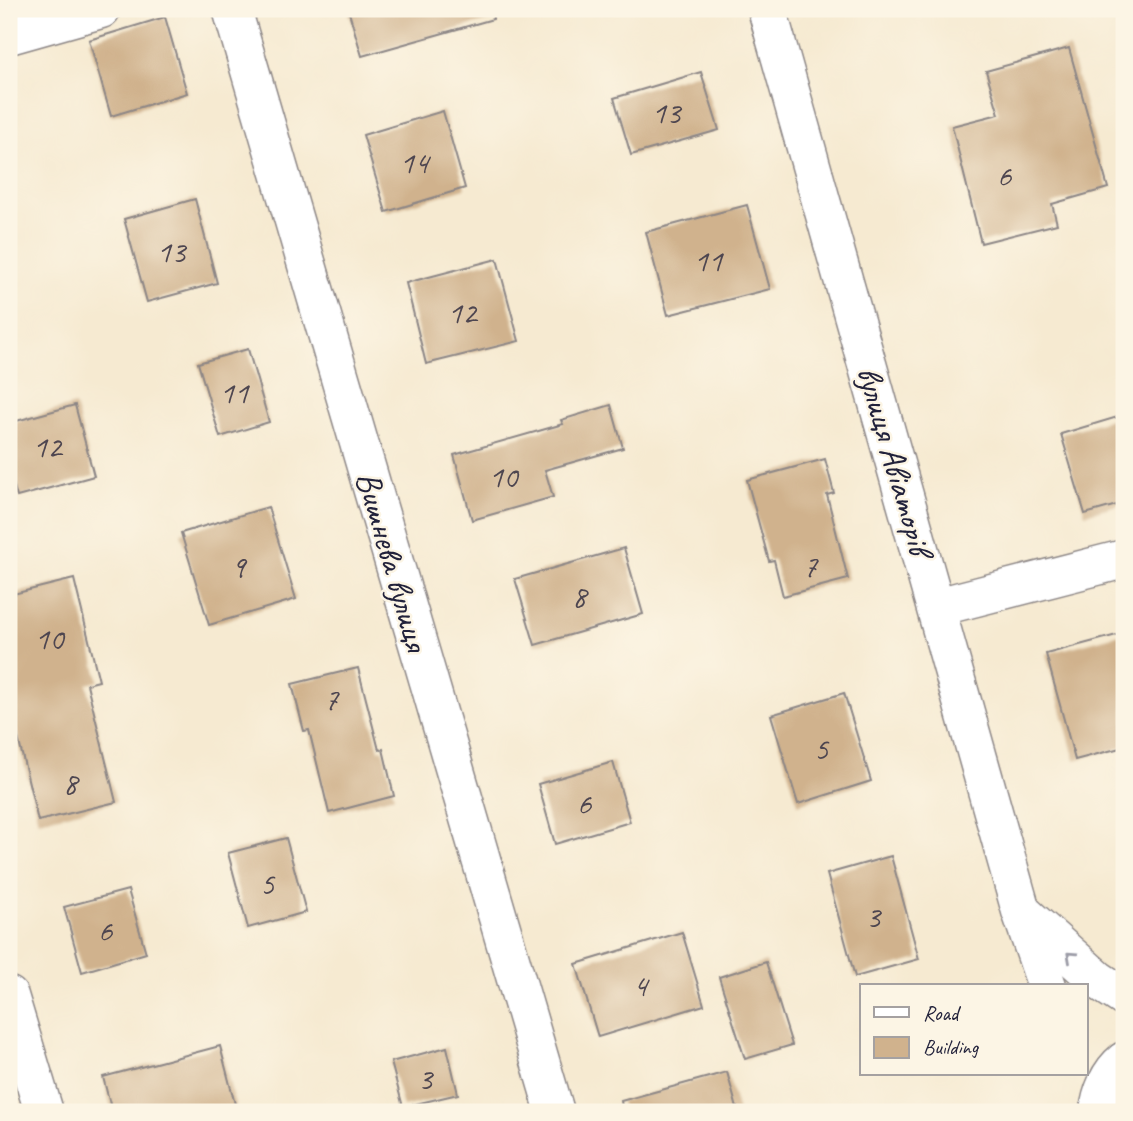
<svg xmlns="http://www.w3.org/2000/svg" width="1133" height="1121" font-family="Caveat,sans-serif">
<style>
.building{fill:#d0b28d}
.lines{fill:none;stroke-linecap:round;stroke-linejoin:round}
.minor-casing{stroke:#8c8686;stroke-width:41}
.major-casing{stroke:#8c8686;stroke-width:41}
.minor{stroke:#fff;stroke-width:38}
.major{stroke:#fff;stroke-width:38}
.oneway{stroke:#9c9ca7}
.labels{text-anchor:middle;stroke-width:5;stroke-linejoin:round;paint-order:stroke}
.number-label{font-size:32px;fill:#4e4650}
.street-label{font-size:35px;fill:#22223b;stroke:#fcf5e5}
</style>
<rect width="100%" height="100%" fill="#fcf5e5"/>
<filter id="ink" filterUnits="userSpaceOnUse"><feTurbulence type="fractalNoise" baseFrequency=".0143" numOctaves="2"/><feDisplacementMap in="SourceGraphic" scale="14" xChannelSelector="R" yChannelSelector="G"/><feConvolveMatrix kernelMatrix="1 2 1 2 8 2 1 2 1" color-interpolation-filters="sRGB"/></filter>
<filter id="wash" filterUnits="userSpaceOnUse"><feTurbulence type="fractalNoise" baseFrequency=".00686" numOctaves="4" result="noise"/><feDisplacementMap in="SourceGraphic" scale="28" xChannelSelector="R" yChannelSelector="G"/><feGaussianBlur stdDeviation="1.57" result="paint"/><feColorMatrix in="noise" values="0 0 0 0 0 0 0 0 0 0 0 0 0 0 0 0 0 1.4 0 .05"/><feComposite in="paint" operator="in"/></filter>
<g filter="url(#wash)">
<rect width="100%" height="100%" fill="#f6ead1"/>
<g id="blocks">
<g class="building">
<path d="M348,9H492L493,19L362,56Z"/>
<path d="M165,17L187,93L111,116L89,40Z"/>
<path d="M1069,48L1108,188L1052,204L1057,224L981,243L952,126L999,114L986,71Z"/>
<path d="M701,72L719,130L631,155L614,98Z"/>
<path d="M443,111L465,188L386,212L363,135Z"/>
<path d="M195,199L217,283L147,302L124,219Z"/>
<path d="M747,205L770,289L668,315L646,232Z"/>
<path d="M497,259L519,341L426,364L406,283Z"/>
<path d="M248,349L269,422L220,437L198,363Z"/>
<path d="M75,405L94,476L17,497L9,468V423Z"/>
<path d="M611,405L623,448L545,470L553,497L472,520L454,455L563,424L561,420Z"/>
<path d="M1124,415V503L1085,514L1061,434Z"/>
<path d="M825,459L834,493L827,495L848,579L783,596L774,560L769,561L747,480Z"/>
<path d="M268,507L296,599L209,625L181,533Z"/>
<path d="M624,548L643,614L535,645L515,579Z"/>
<path d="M74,579L99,681L87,684L116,802L38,821L9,700V595Z"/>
<path d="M1124,633V747L1075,760L1046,654Z"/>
<path d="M358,668L379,750L383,749L394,796L329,813L309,730L304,731L292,684Z"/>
<path d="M844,693L871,781L798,804L771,715Z"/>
<path d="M613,762L630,822L555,844L538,784Z"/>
<path d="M286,838L306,912L248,928L228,853Z"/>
<path d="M891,856L919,959L855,977L827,874Z"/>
<path d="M128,890L146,953L82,972L64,907Z"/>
<path d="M682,932L704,1005L598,1037L576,964Z"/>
<path d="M766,962L792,1045L745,1059L719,977Z"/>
<path d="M220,1046L237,1112H112L103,1077Z"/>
<path d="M447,1047L458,1094L403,1107L391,1062Z"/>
<path d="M727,1072L738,1112H623L621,1101Z"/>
</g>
</g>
</g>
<g filter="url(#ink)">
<use href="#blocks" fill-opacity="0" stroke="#8c8686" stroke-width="2"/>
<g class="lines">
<defs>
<g id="minor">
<path d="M232,9L555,1112"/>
<path d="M9,35L101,9"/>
<path d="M937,607L1124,559"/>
<path d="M9,996L44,1112"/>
</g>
<g id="major">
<path d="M767,9L1021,911L1047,986"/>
<path d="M1023,913L1098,980L1124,997"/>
<path d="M1099,1112C1101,1094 1109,1073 1124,1061"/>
</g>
</defs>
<use href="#minor" class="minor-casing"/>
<use href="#major" class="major-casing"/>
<use href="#minor" class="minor"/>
<use href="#major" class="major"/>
</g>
<defs><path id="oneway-chevron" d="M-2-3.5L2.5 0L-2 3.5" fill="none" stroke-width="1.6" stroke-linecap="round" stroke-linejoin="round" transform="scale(1.75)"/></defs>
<use class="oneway" href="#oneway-chevron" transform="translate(1071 956) rotate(-138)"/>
</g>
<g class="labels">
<g class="number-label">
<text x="666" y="123">13</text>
<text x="414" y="173">14</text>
<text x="1004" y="186">6</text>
<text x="171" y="262">13</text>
<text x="708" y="271">11</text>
<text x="462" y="323">12</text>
<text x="234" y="403">11</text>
<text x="47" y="457">12</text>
<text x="503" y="487">10</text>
<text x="238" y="577">9</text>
<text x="810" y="577">7</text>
<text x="579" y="607">8</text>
<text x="49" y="649">10</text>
<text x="331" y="710">7</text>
<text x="821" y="759">5</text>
<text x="70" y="794">8</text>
<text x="584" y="814">6</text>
<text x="267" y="894">5</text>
<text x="873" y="927">3</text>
<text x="105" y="941">6</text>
<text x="640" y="996">4</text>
<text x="425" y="1089">3</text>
</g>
<g class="street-label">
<text transform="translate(895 460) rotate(74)" y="12">вулиця Авіаторів</text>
<text transform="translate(393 561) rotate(74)" y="12">Вишнева вулиця</text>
</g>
</g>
<rect width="1133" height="1121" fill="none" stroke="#fcf5e5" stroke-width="35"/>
<rect x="860" y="984" width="228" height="91" fill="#fcf5e5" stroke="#a5a1a1" stroke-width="2"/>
<rect x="874" y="1007" width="35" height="10" fill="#ffffff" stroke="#a5a1a1" stroke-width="2"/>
<text x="923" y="1020" font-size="21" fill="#22223b">Road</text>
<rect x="874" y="1037" width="35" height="21" fill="#d0b28d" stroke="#a5a1a1" stroke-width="2"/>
<text x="923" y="1054" font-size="21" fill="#22223b">Building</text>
</svg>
